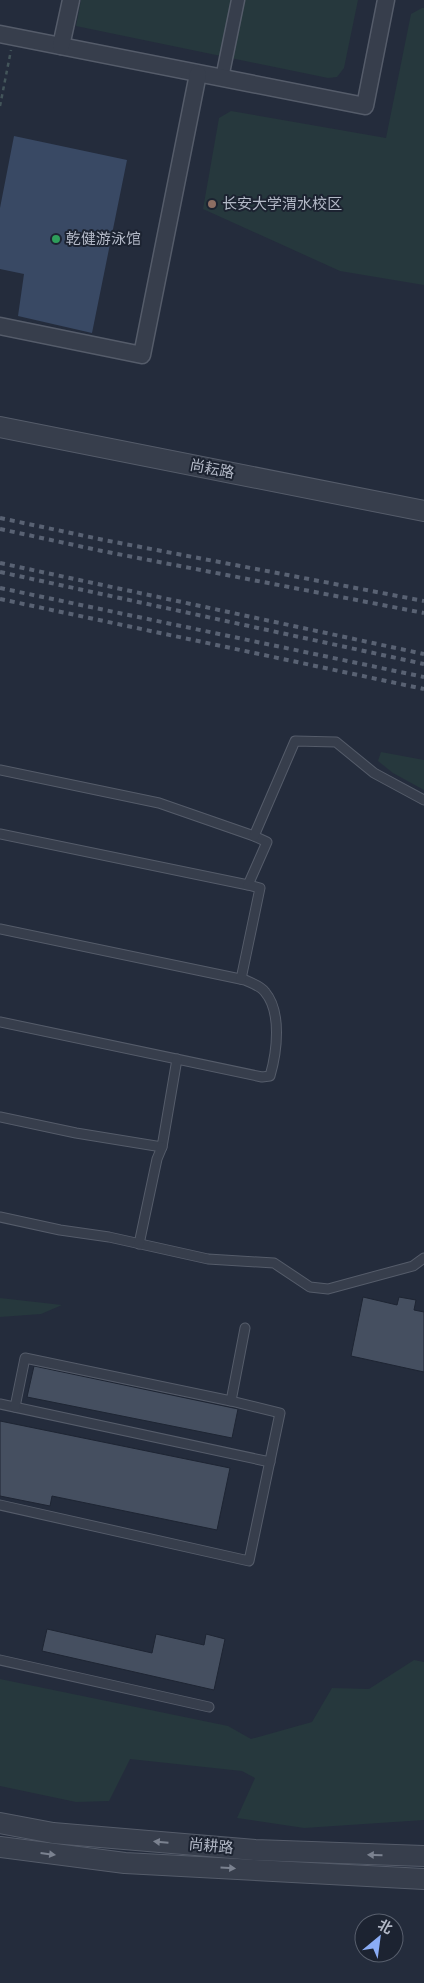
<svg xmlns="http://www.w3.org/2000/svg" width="424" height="1983" font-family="Jost,'Noto Sans SC',sans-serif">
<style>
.green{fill:#26383d}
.water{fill:#394964}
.building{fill:#454f60;stroke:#1e2533}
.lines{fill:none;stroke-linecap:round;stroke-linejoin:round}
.service-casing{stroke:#555c6a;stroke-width:11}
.pedestrian-casing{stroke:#555c6a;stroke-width:15}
.minor-casing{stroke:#555c6a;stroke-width:19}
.tertiary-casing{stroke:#555c6a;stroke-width:22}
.path{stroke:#43555a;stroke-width:2.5;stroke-dasharray:4 4;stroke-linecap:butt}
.service{stroke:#373e4c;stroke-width:9}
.pedestrian{stroke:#373e4c;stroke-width:12}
.minor{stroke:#373e4c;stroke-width:16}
.tertiary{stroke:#373e4c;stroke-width:20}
.rail{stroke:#596273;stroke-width:4;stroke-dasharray:5 5;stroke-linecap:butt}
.oneway{fill:#7b8290}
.education-dot{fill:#8d6e63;stroke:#1c2331;stroke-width:2}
.leisure-dot{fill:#2e9e5b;stroke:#1c2331;stroke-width:2}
.labels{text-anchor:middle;stroke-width:4;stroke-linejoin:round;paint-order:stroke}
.poi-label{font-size:15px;fill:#b3b9c7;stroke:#1c2331;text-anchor:start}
.street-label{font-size:15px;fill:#b3b9c7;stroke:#1c2331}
</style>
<rect width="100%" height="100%" fill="#242c3c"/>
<g class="green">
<path d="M81,0H358L344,68L337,77L328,78L76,26Z"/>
<path d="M422,8H424V285L340,271L203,209L219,118L231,111L386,138L411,14Z"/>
<path d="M381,752L424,760V790L393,773L378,761Z"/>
<path d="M0,1298L62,1305L41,1314L0,1317Z"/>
<path d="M414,1660L424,1662V1820L304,1828L237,1818L255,1778L242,1771L130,1759L109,1801L76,1802L0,1786V1679L228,1726L251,1739L312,1722L332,1688L369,1689Z"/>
</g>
<path class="water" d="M14,136L127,160L92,333L18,316L24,274L0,269V208Z"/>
<g class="building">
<path d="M363,1297L397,1305L399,1297L416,1300L414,1310L424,1312V1372L351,1356Z"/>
<path d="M34,1366L238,1409L232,1438L27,1397Z"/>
<path d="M0,1421L230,1468L217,1530L52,1496L50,1506L0,1496Z"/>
<path d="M47,1629L152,1653L156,1634L204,1645L206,1634L225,1639L214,1690L42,1651Z"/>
</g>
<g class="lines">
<defs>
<g id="service">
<path d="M0,770L159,803L254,836L267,842L248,885L0,834"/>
<path d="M254,836L295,741L336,742L374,773L424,800"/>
<path d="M0,929L245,980C251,983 261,986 265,992C282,1012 277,1052 270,1076L262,1077L0,1022"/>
<path d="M241,979L260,888L248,885"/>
<path d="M0,1117L76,1133L162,1147L177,1059"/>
<path d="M0,1217L60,1230L109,1237L208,1259L274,1263L310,1287L328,1289L413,1266L424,1258"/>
<path d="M139,1244L157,1159L162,1147"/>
<path d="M0,1404L270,1462"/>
<path d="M15,1407L25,1358L231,1401"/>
<path d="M0,1505L249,1561L280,1413L231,1401L245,1328"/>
<path d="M0,1660L209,1707"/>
</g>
<path id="pedestrian" d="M222,78L238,0"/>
<g id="minor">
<path d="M0,34L365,106L386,0"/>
<path d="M61,46L71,0"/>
<path d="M0,326L142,355L198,74"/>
</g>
<g id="tertiary">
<path d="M0,427L424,511"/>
<path d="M0,1823L53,1833L255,1850L424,1856"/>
<path d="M0,1847L125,1863L424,1879"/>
</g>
</defs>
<use href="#service" class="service-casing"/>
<use href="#pedestrian" class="pedestrian-casing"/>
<use href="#minor" class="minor-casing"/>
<use href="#tertiary" class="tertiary-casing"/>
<path class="path" d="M0,106L11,50"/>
<use href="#service" class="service"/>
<use href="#pedestrian" class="pedestrian"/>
<use href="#minor" class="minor"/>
<use href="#tertiary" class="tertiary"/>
<g class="rail">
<path d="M0,518L104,540L424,601"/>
<path d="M0,529L102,551L424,613"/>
<path d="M0,563L424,654"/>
<path d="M0,572L424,664"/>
<path d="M0,588L424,677"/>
<path d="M0,599L424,689"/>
</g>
</g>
<defs><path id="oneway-solid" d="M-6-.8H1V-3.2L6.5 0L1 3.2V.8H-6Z" transform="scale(1.25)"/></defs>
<g class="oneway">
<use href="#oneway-solid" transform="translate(161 1842) rotate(-175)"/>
<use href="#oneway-solid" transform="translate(48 1854) rotate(7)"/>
<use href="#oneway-solid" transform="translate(375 1855) rotate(-178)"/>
<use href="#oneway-solid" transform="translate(228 1868) rotate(3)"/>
</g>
<circle class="education-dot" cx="212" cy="204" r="5"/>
<circle class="leisure-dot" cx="56" cy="239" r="5"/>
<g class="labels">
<g class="poi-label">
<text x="222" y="209">长安大学渭水校区</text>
<text x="66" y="244">乾健游泳馆</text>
</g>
<g class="street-label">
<text transform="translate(212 469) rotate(11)" y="5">尚耘路</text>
<text transform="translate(211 1846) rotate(5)" y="5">尚耕路</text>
</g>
</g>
<g transform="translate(379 1938) rotate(29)"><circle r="24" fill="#1c2331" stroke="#585f6d"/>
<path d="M0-4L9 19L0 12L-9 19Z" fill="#8aacf5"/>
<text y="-8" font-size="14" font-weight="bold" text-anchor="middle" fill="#b3b9c7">北</text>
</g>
</svg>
